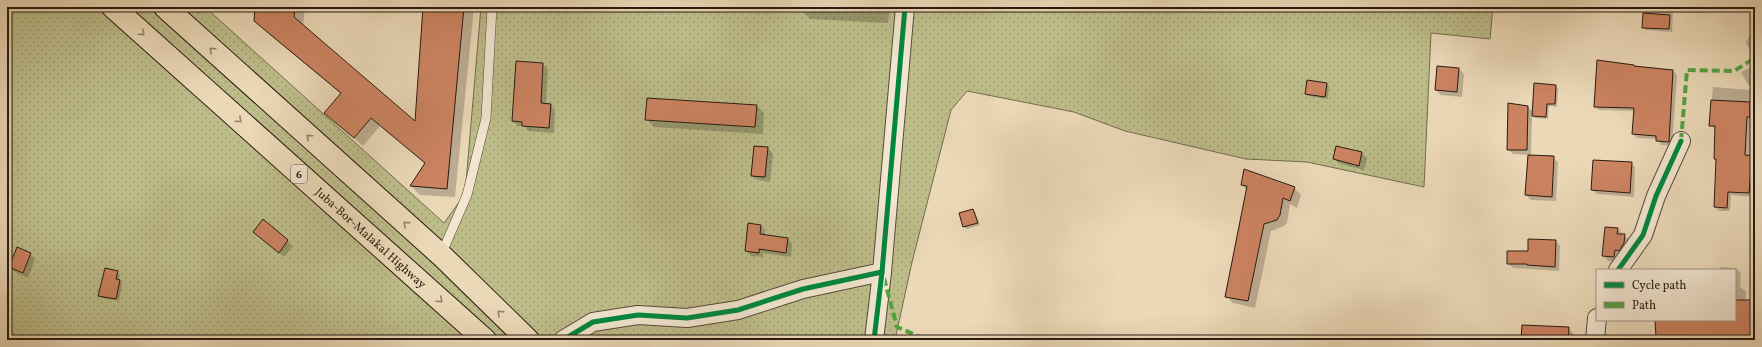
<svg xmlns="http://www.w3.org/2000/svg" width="1762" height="347" font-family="Vollkorn,serif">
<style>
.grass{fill:url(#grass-dots);stroke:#726c4d}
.shadow{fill:#0003}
.building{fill:#cc8361;stroke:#271a10}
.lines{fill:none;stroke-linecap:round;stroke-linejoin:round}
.service-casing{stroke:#584a3a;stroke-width:10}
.minor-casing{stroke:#584a3a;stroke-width:20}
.trunk-casing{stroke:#271a10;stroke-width:24}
.service{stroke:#f2e6d0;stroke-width:9}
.minor{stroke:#f2e6d0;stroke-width:18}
.trunk{stroke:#ebd8b7;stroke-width:22}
.quiet{stroke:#51a13f;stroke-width:4;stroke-dasharray:8 4;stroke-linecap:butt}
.cycleway-casing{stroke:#f2e6d0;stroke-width:8}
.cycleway{stroke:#00873e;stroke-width:5}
.oneway{stroke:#93826c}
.labels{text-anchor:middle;stroke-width:4;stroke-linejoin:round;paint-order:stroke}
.shield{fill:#f2e6d0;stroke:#64574a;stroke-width:1}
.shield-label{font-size:11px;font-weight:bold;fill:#271a10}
.street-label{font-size:12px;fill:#271a10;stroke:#f2e6d0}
</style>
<defs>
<pattern id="grass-dots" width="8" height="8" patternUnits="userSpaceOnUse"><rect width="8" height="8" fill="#bdbd8a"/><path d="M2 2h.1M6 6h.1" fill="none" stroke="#a2a276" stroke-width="1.8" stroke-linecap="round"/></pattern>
</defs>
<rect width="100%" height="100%" fill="#ebd8b7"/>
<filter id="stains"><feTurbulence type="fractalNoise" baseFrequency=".005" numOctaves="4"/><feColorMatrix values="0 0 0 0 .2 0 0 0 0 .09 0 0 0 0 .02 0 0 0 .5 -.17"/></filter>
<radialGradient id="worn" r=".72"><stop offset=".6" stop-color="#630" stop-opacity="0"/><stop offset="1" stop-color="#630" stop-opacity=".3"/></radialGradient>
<path class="grass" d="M7,7H205L444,223L465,194L481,7H1493L1490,39L1431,33L1424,187L1307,162L1246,159L1125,131L1074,112L967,91L951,110L912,262L895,340H7Z"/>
<g class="shadow">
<path d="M234,7H305L303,26L416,123L424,7H474L455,197L420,195L411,186L426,164L380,126L363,146L325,112L341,94L264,30L255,21L256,11L237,10Z"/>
<path d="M801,7H890L888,23L810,19L801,10Z"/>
<path d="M1645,7H1702L1705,13L1673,12L1672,32L1646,30L1643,27Z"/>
<path d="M1755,27V60L1746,42Z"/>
<path d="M542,64L548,69L546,104L550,105L555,110L554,133L528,131L524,126H518L513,121Z"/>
<path d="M1755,65V84L1748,85L1741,72Z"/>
<path d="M1437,67L1459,69L1464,74L1462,97L1441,95L1436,90Z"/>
<path d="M1635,67L1673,71L1677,75L1672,146L1661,145L1657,139L1637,138L1633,134L1635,111L1599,110L1595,106Z"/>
<path d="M1327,84L1329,86L1328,99L1308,96L1306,94Z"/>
<path d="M1556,86L1558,89L1557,107L1549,106L1548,119L1535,118L1532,115L1531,156L1553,157L1558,162L1556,201L1531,200L1526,195L1529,155L1513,154L1508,149L1528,107L1533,112Z"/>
<path d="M1713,87L1750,90L1754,94L1755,173L1753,197L1731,195L1730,211H1719L1715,207L1717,160L1715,158L1716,130L1710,125Z"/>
<path d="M757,106L764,113L763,134L654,127L647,119Z"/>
<path d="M768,148L773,154L770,182L757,180L752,175Z"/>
<path d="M1362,153L1367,159L1364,170L1340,164L1334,159Z"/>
<path d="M1631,163L1635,167L1634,197L1597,194L1592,190Z"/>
<path d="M1242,185L1294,188L1301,195L1297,208L1290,204L1287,223L1284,226L1271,231L1255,308L1233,303L1226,296L1247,190Z"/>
<path d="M973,210L975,212L980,225L967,229L964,227L960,214Z"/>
<path d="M263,221L293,246L284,257L260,237Z"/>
<path d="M761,226L765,230V236L788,239L792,244L791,257L763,253V257L751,256L746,251Z"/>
<path d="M1618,229L1630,241L1619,262L1608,261L1603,255Z"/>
<path d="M1556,241L1560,246L1559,271L1513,268L1508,263Z"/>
<path d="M30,254L35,259L28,278L15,272L10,267Z"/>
<path d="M1720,267L1736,268L1741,273L1740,287L1746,292L1745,301H1751L1755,305V340H1638V338L1657,337L1656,320H1735V270H1720Z"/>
<path d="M117,272L120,275L118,280L122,283L119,301L102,298L99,295Z"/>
<path d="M1568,328L1573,333V340H1522Z"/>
</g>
<g class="building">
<path d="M255,7H295L294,17L415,121L423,7H464L447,189L410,186L425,163L371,118L354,138L324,113L341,93L254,21Z"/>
<path d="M1643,13L1670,15L1669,29L1642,28Z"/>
<path d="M1597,60L1634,65V66L1673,70L1669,142L1656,141V136L1632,134L1634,108L1594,107Z"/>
<path d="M516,61L543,63L541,103L551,104L549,128L522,126V122L512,121Z"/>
<path d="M1437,66L1459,68L1457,92L1435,90Z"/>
<path d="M1307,80L1327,83L1325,97L1305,94Z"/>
<path d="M1534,83L1556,85L1555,104H1547L1546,117L1532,116Z"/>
<path d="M647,98L757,105L755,127L645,120Z"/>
<path d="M1711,100L1750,102V117H1747L1745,155L1755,156V170H1751L1749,193L1728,192L1727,208L1714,207L1716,159H1714L1715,126H1709Z"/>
<path d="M1508,103L1528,106L1527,150H1507Z"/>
<path d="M754,146L768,147L765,177L751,176Z"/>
<path d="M1336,146L1362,152L1359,166L1333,159Z"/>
<path d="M1528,155L1554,156L1552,197L1525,195Z"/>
<path d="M1593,160L1632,162L1630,193L1591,190Z"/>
<path d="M1244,169L1295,187L1290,201L1283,198L1280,215L1277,220L1264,224L1248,301L1225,297L1247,186L1241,185Z"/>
<path d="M973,209L978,223L963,227L959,213Z"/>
<path d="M263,219L288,240L279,253L253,232Z"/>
<path d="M748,223L761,225L760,234L788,238L786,253L759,249V253L745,251Z"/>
<path d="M1605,227L1618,228L1617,234H1625L1624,243L1619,251L1615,250L1614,257L1602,256Z"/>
<path d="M1528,239L1556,240L1555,267L1527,265V264H1507V251H1528Z"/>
<path d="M17,247L31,253L23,273L9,267Z"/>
<path d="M105,268L118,271L116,279L120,280L116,299L98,296Z"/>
<path d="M1735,300H1751V311H1755V336L1745,337V340H1691V336L1656,337L1655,320H1735Z"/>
<path d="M1522,325L1569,327L1568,340H1521Z"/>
</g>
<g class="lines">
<defs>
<path id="service" d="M441,255L467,195L486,118L492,7"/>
<g id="minor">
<path d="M1618,270L1643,235L1656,196L1681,141"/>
<path d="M563,340L593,322L638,315L687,318L738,310L803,289L882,272"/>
<path d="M874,340L882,272L905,7"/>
<path d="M1595,340L1597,318"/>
</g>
<g id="trunk">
<path id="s1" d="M113,7L485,340"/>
<path d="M165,7L441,255L528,340"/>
</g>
</defs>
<use href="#service" class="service-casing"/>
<use href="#minor" class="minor-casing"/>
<use href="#trunk" class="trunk-casing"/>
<use href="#service" class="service"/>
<use href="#minor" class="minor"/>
<use href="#trunk" class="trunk"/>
<g class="quiet">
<path d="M1681,141L1687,70L1734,71L1755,58"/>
<path d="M884,278L897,327L927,340"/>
</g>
<defs>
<g id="cycleway">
<path d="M1618,270L1643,235L1656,196L1681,141"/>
<path d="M563,340L593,322L638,315L687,318L738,310L803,289L882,272"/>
<path d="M874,340L882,272L905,7"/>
</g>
</defs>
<use href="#cycleway" class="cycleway-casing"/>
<use href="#cycleway" class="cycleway"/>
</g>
<defs><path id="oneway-chevron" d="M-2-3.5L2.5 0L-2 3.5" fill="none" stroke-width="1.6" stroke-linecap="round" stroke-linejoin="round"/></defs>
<g class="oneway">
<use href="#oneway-chevron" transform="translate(142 33) rotate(42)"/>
<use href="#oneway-chevron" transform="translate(212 50) rotate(-138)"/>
<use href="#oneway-chevron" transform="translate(239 120) rotate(42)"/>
<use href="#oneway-chevron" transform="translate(309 137) rotate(-138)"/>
<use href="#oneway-chevron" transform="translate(406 224) rotate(-138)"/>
<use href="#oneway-chevron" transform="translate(440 300) rotate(42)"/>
<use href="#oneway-chevron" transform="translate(500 313) rotate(-136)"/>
</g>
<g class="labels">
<rect class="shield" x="291" y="165" width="16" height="18" rx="3"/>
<g class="shield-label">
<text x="299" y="178">6</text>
</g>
<g class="street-label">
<text dy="4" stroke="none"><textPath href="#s1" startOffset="346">Juba-Bor-Malakal Highway</textPath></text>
</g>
</g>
<rect width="1762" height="347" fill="none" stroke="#ebd8b7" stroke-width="24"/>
<rect x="8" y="8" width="1746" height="331" fill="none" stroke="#271a10" stroke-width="2"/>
<rect x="12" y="12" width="1738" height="323" fill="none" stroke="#271a10"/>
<rect x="1596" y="269" width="140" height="52" fill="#f2e6d0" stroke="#a19483"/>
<rect x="1604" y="282" width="20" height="6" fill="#00873e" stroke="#a19483"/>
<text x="1632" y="289" font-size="12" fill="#271a10">Cycle path</text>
<rect x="1604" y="302" width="20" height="6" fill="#51a13f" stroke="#a19483"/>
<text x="1632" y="309" font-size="12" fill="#271a10">Path</text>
<rect width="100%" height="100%" filter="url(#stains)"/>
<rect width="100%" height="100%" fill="url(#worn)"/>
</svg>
